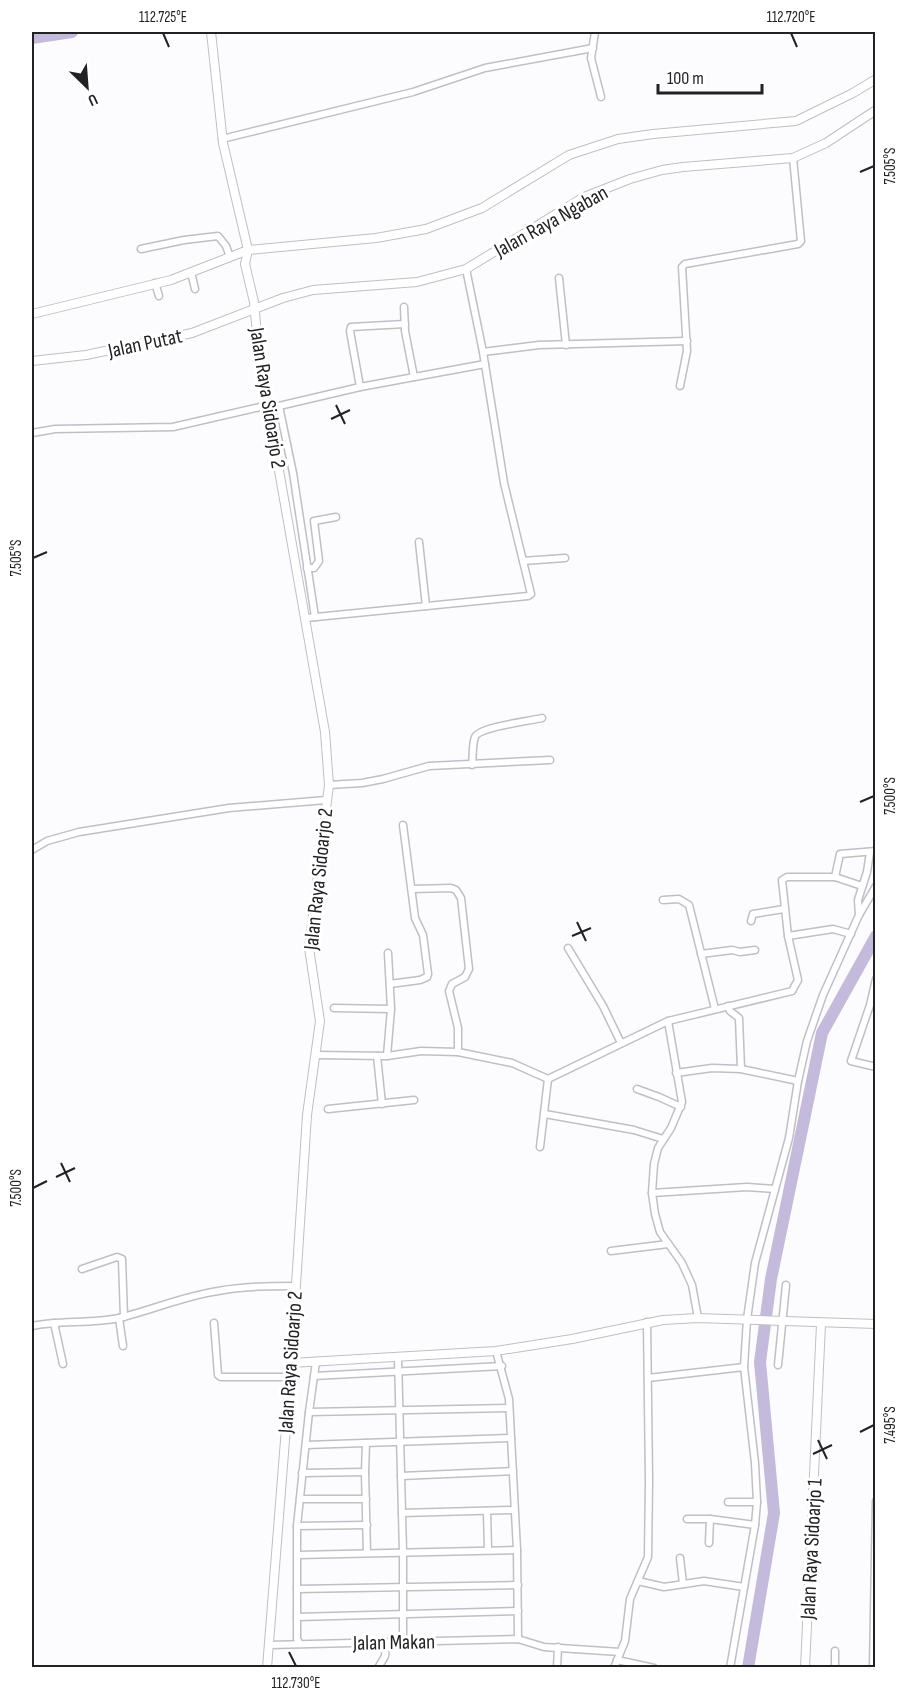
<svg xmlns="http://www.w3.org/2000/svg" width="907" height="1699" font-family="'Sofia Sans Condensed',sans-serif">
<style>
.lines{fill:none;stroke-linecap:round;stroke-linejoin:round}
.river{stroke:#c4badb;stroke-width:12}
.minor-casing{stroke:#c1bec6;stroke-width:9}
.tertiary-casing{stroke:#c1bec6;stroke-width:10}
.minor{stroke:#fff;stroke-width:6}
.tertiary{stroke:#fff;stroke-width:8}
.ticks{fill:none;stroke:#222124;stroke-width:2}
.labels{text-anchor:middle;stroke-width:6;stroke-linejoin:round;paint-order:stroke}
.street-label{font-size:21px;fill:#222124;stroke:#fff}
.neatline{fill:none;stroke:#222124;stroke-width:2}
.ticks-label{font-size:15px;text-anchor:middle;fill:#222124}
</style>
<rect width="100%" height="100%" fill="#fcfbfe"/>
<g class="lines">
<g class="river">
<path d="M32,38L72,32"/>
<path d="M748,1668L774,1513L760,1362L771,1279L822,1033L876,936"/>
</g>
<defs>
<g id="minor">
<path d="M595,32L591,58L601,97"/>
<path d="M222,139L413,92L485,68L593,48"/>
<path d="M141,249L184,240L218,236L226,246L230,257"/>
<path d="M191,272L195,289"/>
<path d="M559,278L566,345"/>
<path d="M155,283L159,296"/>
<path d="M404,307L405,331L414,377"/>
<path d="M483,352L539,345L687,341"/>
<path d="M680,386L687,351L682,267L685,264L798,244L801,241L793,158"/>
<path d="M360,387L350,331L351,327L405,324"/>
<path d="M279,406L293,473L315,617"/>
<path d="M32,433L55,429L173,427L260,407L279,406L360,387L485,364"/>
<path d="M419,542L426,606"/>
<path d="M523,561L565,558"/>
<path d="M307,568H314L319,561L314,521L336,517"/>
<path d="M306,618L528,596L531,594L504,483L483,352L466,269"/>
<path d="M472,765C473,757 472,745 475,737C479,727 530,721 542,718"/>
<path d="M329,785L362,783L383,779L429,766L550,760"/>
<path d="M32,850L47,841L79,832L229,808L326,800"/>
<path d="M835,877L840,854L876,851"/>
<path d="M412,889L451,888L456,890L461,898L469,969L465,977L452,984L449,991L458,1028V1052"/>
<path d="M663,900L679,899L689,905L715,1009"/>
<path d="M859,915L858,900L867,872L870,852"/>
<path d="M751,921L753,914L784,909"/>
<path d="M788,936L833,929L851,934"/>
<path d="M568,948L603,1006L621,1043"/>
<path d="M701,954L732,950L740,952L755,950"/>
<path d="M876,979L870,1005L851,1061L876,1067"/>
<path d="M390,984L420,980L427,977L428,974L423,935L415,918L403,825"/>
<path d="M728,1006L730,1011L739,1018L741,1069"/>
<path d="M334,1008L391,1009L388,953"/>
<path d="M668,1021L682,1102L671,1128L658,1148L654,1164L652,1193L655,1214L660,1232L682,1263L692,1285L698,1318"/>
<path d="M317,1055L387,1056L421,1051L458,1052L512,1063L548,1079L668,1021L792,991L798,980L788,936L782,880L787,877H835L862,886"/>
<path d="M377,1056L382,1104"/>
<path d="M387,1056L391,1009"/>
<path d="M676,1073L712,1068L741,1069L798,1081"/>
<path d="M637,1089L659,1097L681,1107"/>
<path d="M328,1109L414,1100"/>
<path d="M545,1114L634,1130L663,1139"/>
<path d="M540,1147L548,1079"/>
<path d="M652,1193L747,1187L774,1189"/>
<path d="M611,1251L668,1244"/>
<path d="M82,1269L117,1257L122,1259L124,1317"/>
<path d="M119,1318L123,1346"/>
<path d="M54,1323L63,1364"/>
<path d="M214,1323L218,1375L221,1377H290"/>
<path d="M32,1326C60,1320 90,1324 119,1318C152,1310 184,1296 218,1291C244,1286 270,1286 296,1286"/>
<path d="M496,1351L509,1399L517,1550L518,1639"/>
<path d="M398,1358L403,1552V1641"/>
<path d="M778,1365L786,1285"/>
<path d="M314,1376L502,1366"/>
<path d="M648,1378L744,1367"/>
<path d="M309,1412L509,1408"/>
<path d="M366,1443L365,1472L367,1553"/>
<path d="M306,1445L511,1438"/>
<path d="M302,1473L365,1472"/>
<path d="M401,1476L513,1471"/>
<path d="M300,1499H366"/>
<path d="M728,1502H757"/>
<path d="M487,1511L488,1550"/>
<path d="M402,1513L514,1510"/>
<path d="M687,1519H710L755,1525"/>
<path d="M297,1526L367,1525"/>
<path d="M709,1543L710,1519"/>
<path d="M298,1555L517,1550"/>
<path d="M680,1558L683,1584"/>
<path d="M638,1581L664,1587L704,1581L744,1587"/>
<path d="M297,1589L518,1585"/>
<path d="M297,1617L518,1611"/>
<path d="M300,1644L297,1639V1526L309,1412L316,1362"/>
<path d="M269,1645L518,1639L544,1647L620,1652"/>
<path d="M835,1651V1668"/>
<path d="M617,1660L654,1668"/>
<path d="M378,1668L385,1656L386,1642"/>
<path d="M557,1668L558,1647"/>
<path d="M614,1668L625,1641L630,1599L648,1557L649,1481L647,1322"/>
<path d="M730,1668L755,1525L757,1502L755,1463L744,1367L747,1319L755,1263L789,1138L798,1081L807,1041L823,995L859,915L876,886"/>
<path d="M873,1668L876,1501"/>
</g>
<g id="tertiary">
<path d="M211,32L223,143L248,250L245,264L254,302L258,345L268,408L325,732L329,785L309,948L320,1021L307,1115L290,1377L267,1668"/>
<path d="M32,314L171,280L248,250L376,238L426,229L482,208L569,155L618,139L653,134L796,121L853,93L876,79"/>
<path d="M32,361L86,355L192,333L283,298L313,290L417,282L466,269L584,197L630,179L662,170L683,167L793,158L826,143L876,110"/>
<path d="M291,1363L496,1351L572,1339L663,1320L698,1318L876,1324"/>
<path d="M805,1668L821,1324"/>
</g>
</defs>
<use href="#minor" class="minor-casing"/>
<use href="#tertiary" class="tertiary-casing"/>
<use href="#minor" class="minor"/>
<use href="#tertiary" class="tertiary"/>
</g>
<path class="ticks" d="M163,33L169,47M791,33L797,47M860,172L874,166M336,405L345,424M331,419L350,410M33,558L47,552M860,802L874,796M577,922L586,941M572,936L591,928M61,1163L70,1182M56,1177L75,1168M33,1188L47,1181M860,1432L874,1425M818,1440L827,1459M813,1454L832,1445M289,1652L296,1666"/>
<g class="labels">
<g class="street-label">
<text transform="translate(551 221) rotate(-29)" y="7">Jalan Raya Ngaban</text>
<text transform="translate(145 343) rotate(-12)" y="7">Jalan Putat</text>
<text transform="translate(268 398) rotate(81)" y="7">Jalan Raya Sidoarjo 2</text>
<text transform="translate(318 879) rotate(-84)" y="7">Jalan Raya Sidoarjo 2</text>
<text transform="translate(290 1362) rotate(-86)" y="7">Jalan Raya Sidoarjo 2</text>
<text transform="translate(811 1549) rotate(-87)" y="7">Jalan Raya Sidoarjo 1</text>
<text transform="translate(394 1642) rotate(-1)" y="7">Jalan Makan</text>
</g>
</g>
<rect width="907" height="1699" fill="none" stroke="#ffffff" stroke-width="66"/>
<g transform="translate(87 87) rotate(155)" stroke="#ffffff" stroke-width="4.5" paint-order="stroke">
<path d="M0-4.5L10 22L0 15L-10 22Z" fill="#222124"/>
<text y="-9" font-size="16" font-weight="bold" text-anchor="middle" fill="#222124">U</text>
</g>
<path d="M658 84v9h104v-9" fill="none" stroke="#222124" stroke-width="3"/>
<text x="667" y="84" font-size="18" fill="#222124" stroke="#ffffff" stroke-width="4.5" paint-order="stroke">100 m</text>
<rect x="33" y="33" width="841" height="1633" class="neatline"/>
<g class="ticks-label">
<text x="163" y="22">112.725°E</text>
<text x="791" y="22">112.720°E</text>
<text transform="translate(890 166) rotate(-90)" y="5">7.505°S</text>
<text transform="translate(16 558) rotate(-90)" y="5">7.505°S</text>
<text transform="translate(890 796) rotate(-90)" y="5">7.500°S</text>
<text transform="translate(16 1188) rotate(-90)" y="5">7.500°S</text>
<text transform="translate(890 1425) rotate(-90)" y="5">7.495°S</text>
<text x="296" y="1688">112.730°E</text>
</g>
</svg>
